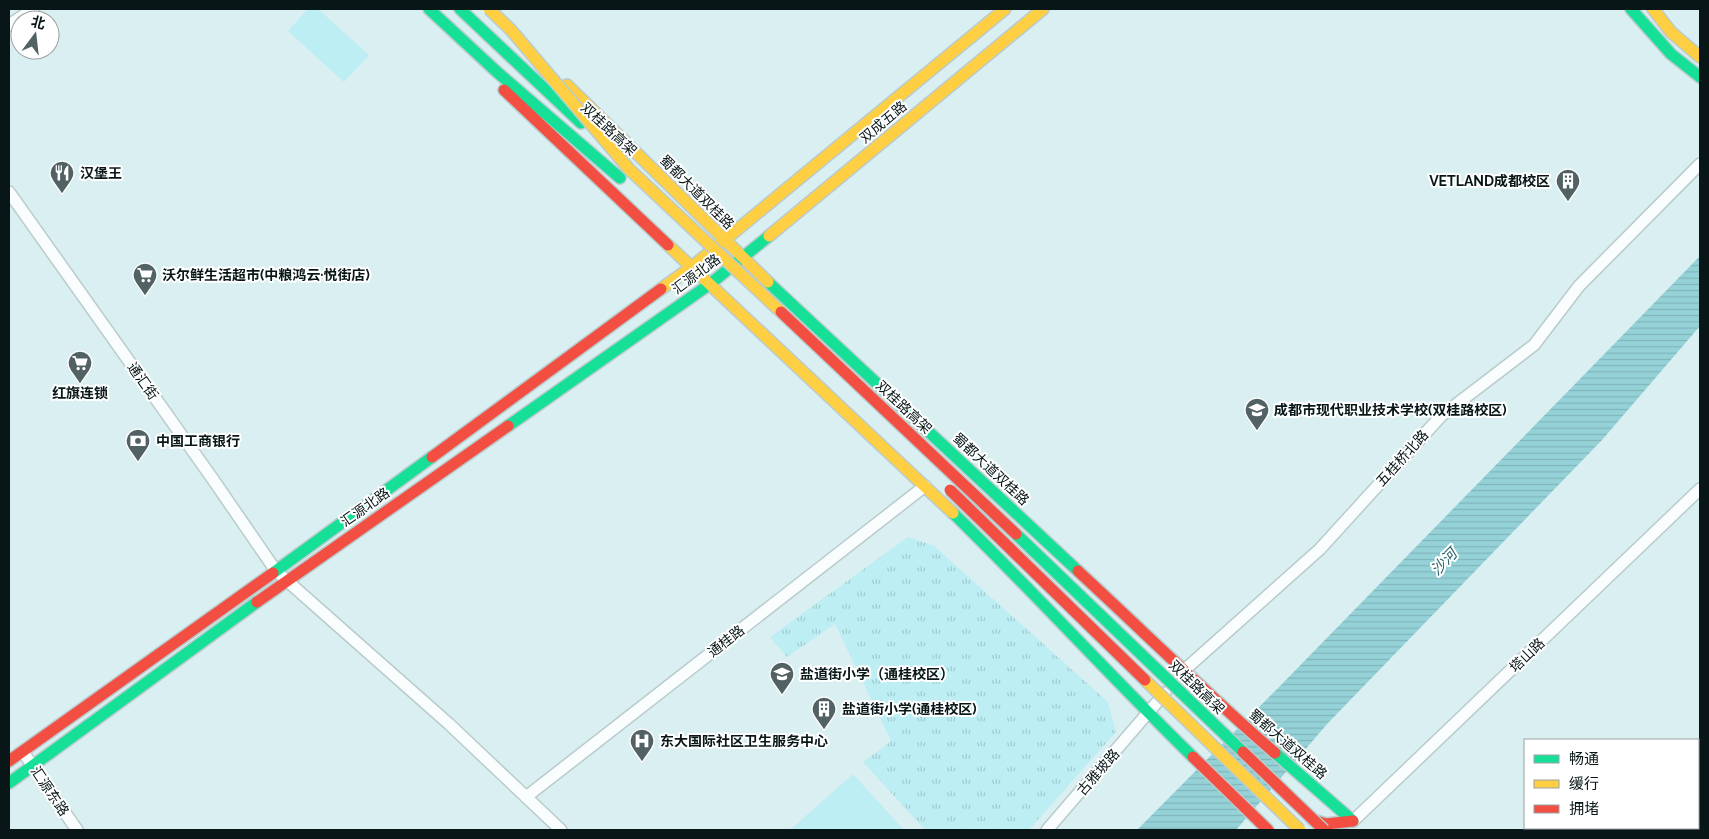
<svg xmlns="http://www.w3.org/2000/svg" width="1709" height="839" font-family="Raleway,'Noto Sans SC',sans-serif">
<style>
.grass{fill:#bdeef4}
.park{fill:url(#park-tufts)}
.water{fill:url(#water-rules)}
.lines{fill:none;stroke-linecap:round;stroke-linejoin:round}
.street-casing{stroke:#bacbcd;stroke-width:14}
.fast-casing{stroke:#bacbcd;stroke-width:14}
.slow-casing{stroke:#bacbcd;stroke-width:14}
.jam-casing{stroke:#bacbcd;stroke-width:14}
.street{stroke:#f9fdfd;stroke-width:11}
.fast{stroke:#16e098;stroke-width:11}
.slow{stroke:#ffcf43;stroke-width:11}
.jam{stroke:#f24e42;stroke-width:11}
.fast-bridge-casing{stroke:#bacbcd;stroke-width:14;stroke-linecap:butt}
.slow-bridge-casing{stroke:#bacbcd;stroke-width:14;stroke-linecap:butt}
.jam-bridge-casing{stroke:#bacbcd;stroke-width:14;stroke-linecap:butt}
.fast-bridge{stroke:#16e098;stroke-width:11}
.slow-bridge{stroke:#ffcf43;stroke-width:11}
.jam-bridge{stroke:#f24e42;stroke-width:11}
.labels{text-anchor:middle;stroke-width:4;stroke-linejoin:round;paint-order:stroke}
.street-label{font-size:14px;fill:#081618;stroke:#fff}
.poi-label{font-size:14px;font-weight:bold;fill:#081618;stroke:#fff;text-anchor:start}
.water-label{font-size:15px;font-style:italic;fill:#1f5f66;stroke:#fff}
</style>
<defs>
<pattern id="park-tufts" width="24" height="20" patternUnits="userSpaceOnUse" patternTransform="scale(1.25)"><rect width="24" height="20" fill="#bdeef4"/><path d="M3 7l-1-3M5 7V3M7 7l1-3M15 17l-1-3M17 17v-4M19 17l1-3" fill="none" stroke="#a1cbd0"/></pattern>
<pattern id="water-rules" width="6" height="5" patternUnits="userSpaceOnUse" patternTransform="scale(1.25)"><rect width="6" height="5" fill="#95d2d8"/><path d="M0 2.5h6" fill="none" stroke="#7fb4b9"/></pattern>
</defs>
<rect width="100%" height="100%" fill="#daeff1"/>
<g class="grass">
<path d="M308,9H318L369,55L344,82L288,31Z"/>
<path d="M853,774L904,830H790Z"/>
</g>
<path class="park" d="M908,537L934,546L1108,702L1116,732L1029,830H925L863,762L891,741L835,624L787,657L770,637Z"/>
<path class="water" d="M1700,256V326L1602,440L1328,723L1236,830H1137L1281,685Z"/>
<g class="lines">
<defs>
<g id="street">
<path d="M9,25L33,9"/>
<path d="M9,192L212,478L276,571L449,724L561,830"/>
<path d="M1181,673L1320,549L1441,416L1534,345L1579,286L1700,164"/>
<path d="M23,752L77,830"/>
<path d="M526,797L925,486"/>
<path d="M1353,821L1700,489"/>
<path d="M1047,830L1165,693"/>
</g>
<g id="fast">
<path d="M429,9L497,72L620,178"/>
<path d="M460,9L581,123"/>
<path d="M1631,9L1671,54L1700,77"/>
<path d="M768,282L1078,571"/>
<path d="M508,426L710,284L769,236"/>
<path d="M953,513C1035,593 1111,677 1193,757"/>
<path d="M273,573L432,457"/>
<path d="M1275,753L1353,821"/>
<path d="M9,783L257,602"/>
</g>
<g id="slow">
<path d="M1653,9L1671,32L1700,57"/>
<path d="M567,85L768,282"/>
<path d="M769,236L1043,9"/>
<path d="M668,245L953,513"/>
<path d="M661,289L693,266L1005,9"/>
</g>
<g id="jam">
<path d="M504,90L668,245"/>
<path d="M432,457L661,289"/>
<path d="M1078,571C1144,632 1207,694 1275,753"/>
<path d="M257,602L508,426"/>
<path d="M1193,757L1268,830"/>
<path d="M9,761L273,573"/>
<path d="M1313,820L1326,824L1353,821"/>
</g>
</defs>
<use href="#street" class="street-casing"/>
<use href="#fast" class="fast-casing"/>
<use href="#slow" class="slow-casing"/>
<use href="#jam" class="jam-casing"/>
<use href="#street" class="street"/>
<use href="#fast" class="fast"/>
<use href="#slow" class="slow"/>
<use href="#jam" class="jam"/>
<defs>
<path id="fast-bridge" d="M1016,534L1243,752"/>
<g id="slow-bridge">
<path d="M489,9L511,30L629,169L781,312"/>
<path d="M1145,680L1300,830"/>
</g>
<g id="jam-bridge">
<path d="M781,312L1016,534"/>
<path d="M950,490L1145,680"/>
<path d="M1243,752L1324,830"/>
</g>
</defs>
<use href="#fast-bridge" class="fast-bridge-casing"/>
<use href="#slow-bridge" class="slow-bridge-casing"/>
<use href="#jam-bridge" class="jam-bridge-casing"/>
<use href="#fast-bridge" class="fast-bridge"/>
<use href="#slow-bridge" class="slow-bridge"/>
<use href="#jam-bridge" class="jam-bridge"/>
</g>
<defs>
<symbol id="restaurant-pin" viewBox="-11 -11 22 30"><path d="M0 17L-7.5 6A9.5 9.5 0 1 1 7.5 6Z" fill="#526264" stroke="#fff"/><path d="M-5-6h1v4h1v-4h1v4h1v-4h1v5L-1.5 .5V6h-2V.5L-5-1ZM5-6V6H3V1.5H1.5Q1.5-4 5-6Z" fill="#fff"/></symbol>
<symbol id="building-pin" viewBox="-11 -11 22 30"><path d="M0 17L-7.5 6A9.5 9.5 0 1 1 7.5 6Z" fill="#526264" stroke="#fff"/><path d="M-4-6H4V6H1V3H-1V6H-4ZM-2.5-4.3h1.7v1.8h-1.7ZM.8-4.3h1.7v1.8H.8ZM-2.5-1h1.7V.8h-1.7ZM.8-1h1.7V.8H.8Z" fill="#fff"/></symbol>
<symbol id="supermarket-pin" viewBox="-11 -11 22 30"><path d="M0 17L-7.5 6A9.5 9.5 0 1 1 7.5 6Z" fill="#526264" stroke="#fff"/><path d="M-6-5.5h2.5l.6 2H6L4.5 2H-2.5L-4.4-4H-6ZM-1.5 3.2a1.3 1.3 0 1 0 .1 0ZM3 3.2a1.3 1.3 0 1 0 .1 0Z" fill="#fff"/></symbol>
<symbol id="school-pin" viewBox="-11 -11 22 30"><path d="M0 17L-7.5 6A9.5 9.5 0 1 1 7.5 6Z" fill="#526264" stroke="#fff"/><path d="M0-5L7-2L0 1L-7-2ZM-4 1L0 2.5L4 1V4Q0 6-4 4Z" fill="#fff"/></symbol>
<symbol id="bank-pin" viewBox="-11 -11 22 30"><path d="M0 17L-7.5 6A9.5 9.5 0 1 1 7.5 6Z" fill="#526264" stroke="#fff"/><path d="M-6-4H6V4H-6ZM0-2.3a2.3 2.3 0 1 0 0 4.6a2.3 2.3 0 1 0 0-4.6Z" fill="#fff"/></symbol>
<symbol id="hospital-pin" viewBox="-11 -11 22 30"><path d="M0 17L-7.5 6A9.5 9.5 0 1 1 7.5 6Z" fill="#526264" stroke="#fff"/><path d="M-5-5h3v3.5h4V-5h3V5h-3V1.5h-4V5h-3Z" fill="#fff"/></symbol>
</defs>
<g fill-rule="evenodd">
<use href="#restaurant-pin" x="48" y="159" width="28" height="38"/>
<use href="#building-pin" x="1554" y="167" width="28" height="38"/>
<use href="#supermarket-pin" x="131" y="261" width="28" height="38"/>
<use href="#supermarket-pin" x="66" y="349" width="28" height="38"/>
<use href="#school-pin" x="1243" y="396" width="28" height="38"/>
<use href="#bank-pin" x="124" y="427" width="28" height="38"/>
<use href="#school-pin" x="768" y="660" width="28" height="38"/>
<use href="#building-pin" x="810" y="695" width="28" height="38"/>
<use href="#hospital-pin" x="628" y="727" width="28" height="38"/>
</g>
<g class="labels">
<g class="street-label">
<text transform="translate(883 122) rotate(-40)" y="5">双成五路</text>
<text transform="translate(609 129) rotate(43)" y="5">双桂路高架</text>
<text transform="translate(697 192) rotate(45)" y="5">蜀都大道双桂路</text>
<text transform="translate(696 274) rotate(-37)" y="5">汇源北路</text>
<text transform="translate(143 381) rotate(55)" y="5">通汇街</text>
<text transform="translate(904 407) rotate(43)" y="5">双桂路高架</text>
<text transform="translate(1402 458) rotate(-48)" y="5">五桂桥北路</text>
<text transform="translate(991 469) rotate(43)" y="5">蜀都大道双桂路</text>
<text transform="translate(365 507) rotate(-35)" y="5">汇源北路</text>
<text transform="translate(726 641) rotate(-38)" y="5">通桂路</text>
<text transform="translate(1527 655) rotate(-44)" y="5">塔山路</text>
<text transform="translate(1197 687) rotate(44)" y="5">双桂路高架</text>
<text transform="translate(1288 744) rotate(41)" y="5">蜀都大道双桂路</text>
<text transform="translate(1098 772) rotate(-49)" y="5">古雅坡路</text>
<text transform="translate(50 791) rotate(56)" y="5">汇源东路</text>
</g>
<g class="poi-label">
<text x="80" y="178">汉堡王</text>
<text x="1550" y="186" text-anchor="end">VETLAND成都校区</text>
<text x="162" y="280">沃尔鲜生活超市(中粮鸿云·悦街店)</text>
<text x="80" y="398" text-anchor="middle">红旗连锁</text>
<text x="1274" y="415">成都市现代职业技术学校(双桂路校区)</text>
<text x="156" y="446">中国工商银行</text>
<text x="800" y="679">盐道街小学（通桂校区）</text>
<text x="842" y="714">盐道街小学(通桂校区)</text>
<text x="660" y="746">东大国际社区卫生服务中心</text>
</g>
<g class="water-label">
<text transform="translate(1444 562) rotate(-46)" y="5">沙河</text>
</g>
</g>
<rect width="1709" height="839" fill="none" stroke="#081618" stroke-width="20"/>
<rect x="1524" y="739" width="175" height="90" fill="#ffffff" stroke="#9ca2a3"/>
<rect x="1534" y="755" width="25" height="8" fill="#16e098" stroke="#9ca2a3"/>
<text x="1569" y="764" font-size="15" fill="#081618">畅通</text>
<rect x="1534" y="780" width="25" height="8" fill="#ffcf43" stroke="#9ca2a3"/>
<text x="1569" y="789" font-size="15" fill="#081618">缓行</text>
<rect x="1534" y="805" width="25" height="8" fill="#f24e42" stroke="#9ca2a3"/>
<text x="1569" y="814" font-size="15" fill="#081618">拥堵</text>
<g transform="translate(35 35) rotate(15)"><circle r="24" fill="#ffffff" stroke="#9ca2a3"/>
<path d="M0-4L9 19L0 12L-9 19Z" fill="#526264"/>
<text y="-8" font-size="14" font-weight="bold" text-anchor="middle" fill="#081618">北</text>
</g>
</svg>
